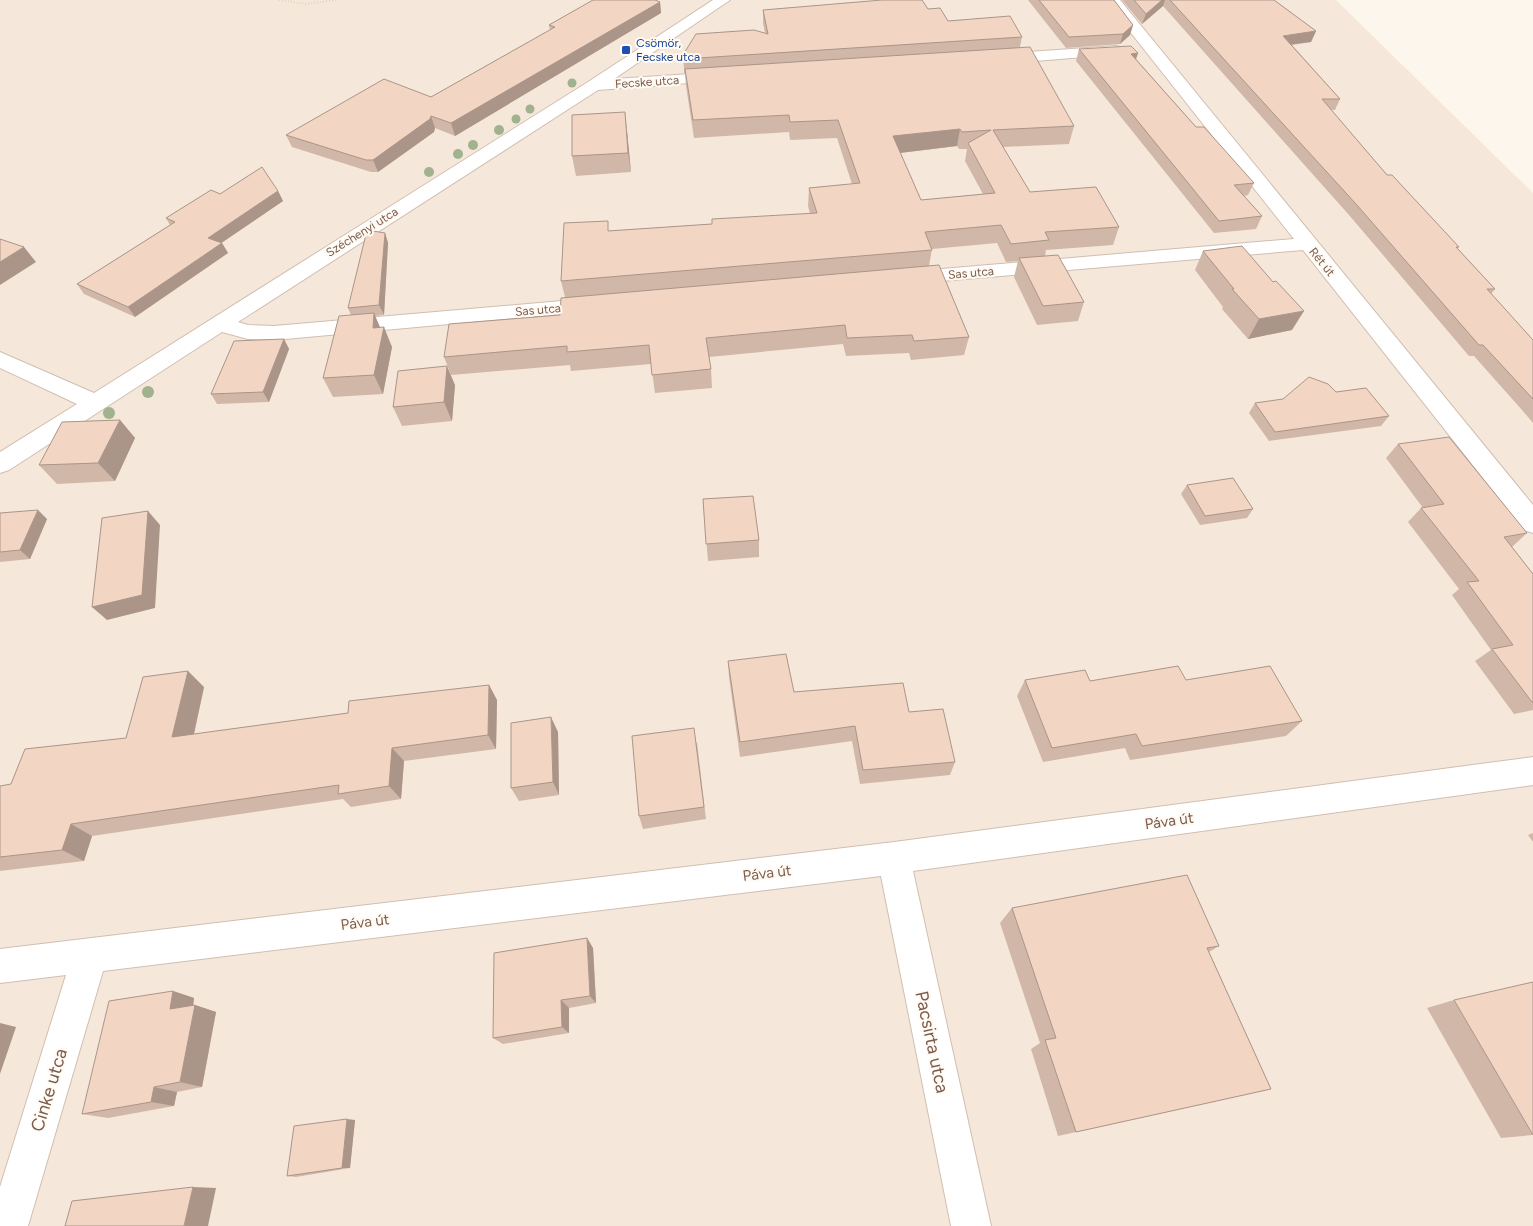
<svg xmlns="http://www.w3.org/2000/svg" width="1533" height="1226" font-family="Figtree,sans-serif">
<style>
.residential{fill:#f5e8da}
.lines{fill:none;stroke-linecap:round;stroke-linejoin:round}
.street-casing{stroke:#d1beb0;stroke-width:2}
.path{stroke:#d9b8a5;stroke-width:2;stroke-dasharray:0.5 2.5;stroke-linecap:butt}
.street{fill:#fff;fill-rule:evenodd}
.tree{fill:#a0b28e}
.wall{fill:#d1b7a8;fill-rule:evenodd}
.shaded-wall{fill:#aa9588}
.building{fill:#f3d5c3;stroke:#aa9588;fill-rule:evenodd}
.transit-dot{fill:#1a4fb4;stroke:#fffaf3;stroke-width:2}
.labels{text-anchor:middle;stroke-width:4;stroke-linejoin:round;paint-order:stroke}
.far-transit-label{font-size:12px;fill:#164399;stroke:#fffaf3;text-anchor:start}
.far-street-label{font-size:12px;fill:#7a5c4d;stroke:#fffaf3}
.street-label{font-size:15px;fill:#7a5c4d;stroke:#fffaf3}
.near-street-label{font-size:18px;fill:#7a5c4d;stroke:#fffaf3}
</style>
<rect width="100%" height="100%" fill="#fdf6ec"/>
<path class="residential" d="M0,0H1336L1533,193V1226H0Z"/>
<g class="lines">
<defs>
<g id="street">
<path d="M713,0H730L614,79L722,72L728,74L730,77L728,80L598,90L238,322L248,325L274,326L596,298L603,300L607,305L603,310L274,340L248,339L222,332L9,470L0,473V452L77,404L0,368V352L94,393L588,82Z"/>
<path d="M1105,0H1120L1533,505V533L1524,530L1303,250L906,284L899,282L896,278L899,274L906,272L1294,239Z"/>
<path d="M1116,46L1122,48L1124,51L1122,54L999,64L993,62L991,59L993,56L999,54Z"/>
<path d="M1533,757V785L913,871L991,1226H951L881,876L103,971L28,1226H0V1187L66,975L0,983V949L894,842Z"/>
</g>
</defs>
<use href="#street" class="street-casing"/>
<path class="path" d="M279,0L306,4L336,0"/>
<use href="#street" class="street"/>
</g>
<g class="tree">
<circle cx="572" cy="83" r="4.5"/>
<circle cx="530" cy="109" r="4.5"/>
<circle cx="516" cy="119" r="4.5"/>
<circle cx="499" cy="130" r="5"/>
<circle cx="473" cy="145" r="5"/>
<circle cx="458" cy="154" r="5"/>
<circle cx="429" cy="172" r="5"/>
<circle cx="148" cy="392" r="6"/>
<circle cx="109" cy="413" r="6"/>
</g>
<g class="wall">
<path d="M1028,0H1114L1133,25L1130,35L1120,44L1066,48Z"/>
<path d="M1122,0H1274L1316,31L1311,42L1292,45L1340,99L1335,110H1331L1387,175L1459,247L1457,248L1495,289L1491,294L1533,340V423L1522,410L1474,356H1469L1349,215L1163,6L1142,24Z"/>
<path d="M660,2L661,13L455,136L435,128L434,132L378,172H371L292,147L286,135L431,97L550,30L549,25Z"/>
<path d="M928,9L948,21L1022,37L1020,47L1074,126L1069,144L1003,147L1030,192L1119,227L1113,245L1046,250L1045,256L1084,302L1078,321L1037,325L1014,277L1018,261L1006,262L997,243L932,249L929,266L969,337L964,355L911,360L909,353L846,356L843,344L709,357L711,369L712,388L655,393L651,364L571,371L570,365L451,375L444,357L560,315L565,297L561,281L609,231L712,224L810,214L808,206L809,188L852,184L837,138L790,140L789,132L694,138L686,86L685,73H684V68L683,55L765,33L763,23V10ZM957,146L959,149H967L965,161L983,194L921,200L900,153Z"/>
<path d="M1079,49L1138,53L1136,59L1196,127L1254,183L1248,195L1244,196L1262,216L1256,229L1214,233L1076,61Z"/>
<path d="M627,131L631,172L576,176L572,156Z"/>
<path d="M278,191L283,201L221,243H222L228,253L135,317L84,294L77,284L170,225L166,218L220,194Z"/>
<path d="M385,233L388,243L384,315L375,316L380,328L392,347L383,394L333,397L323,378L351,315L348,308Z"/>
<path d="M1203,251L1292,330L1248,339L1222,309L1223,307L1195,270Z"/>
<path d="M284,339L289,349L269,402L217,404L211,394Z"/>
<path d="M455,385L452,421L402,426L393,407Z"/>
<path d="M1336,392L1389,416L1381,426L1269,441L1249,413L1255,403Z"/>
<path d="M120,420L135,438L115,481L57,484L39,465Z"/>
<path d="M1398,444L1527,533L1512,547L1533,574V710L1514,714L1475,661L1491,650L1452,595L1459,589L1408,522L1421,508H1423L1386,458Z"/>
<path d="M1187,485L1253,509L1247,518L1200,525L1181,494Z"/>
<path d="M703,499L759,540V557L708,561Z"/>
<path d="M0,513L47,519L30,559L0,562Z"/>
<path d="M728,661L794,692L909,712L955,762L950,775L860,784L852,741L740,757L729,677Z"/>
<path d="M1025,680L1090,681L1186,680L1302,721L1286,736L1130,760L1125,748L1043,762L1017,696Z"/>
<path d="M489,685L497,700L496,749L404,761L401,799L351,807L343,799L92,836L84,861L0,871V786L11,784L126,738L204,687L194,735L348,713Z"/>
<path d="M558,732L559,795L519,801L511,788Z"/>
<path d="M697,742L706,819L643,829L639,816Z"/>
<path d="M1533,833V842L1528,835Z"/>
<path d="M1012,908L1219,946L1209,952L1271,1089L1058,1136L1031,1049L1040,1043L1000,923Z"/>
<path d="M587,938L593,948L596,1003L569,1008V1033L503,1044L493,1038Z"/>
<path d="M173,991L194,998L193,1005H195L216,1012L202,1087L177,1092L174,1106L108,1118L82,1114Z"/>
<path d="M1454,1000L1533,1135L1501,1138L1427,1008Z"/>
<path d="M355,1120L350,1168L296,1177L287,1176Z"/>
</g>
<g class="shaded-wall">
<path d="M1162,0H1165L1163,6L1142,24L1146,14Z"/>
<path d="M660,2L661,13L455,136L451,123Z"/>
<path d="M1133,25L1130,35L1120,44L1123,34Z"/>
<path d="M1316,31L1311,42L1279,46L1283,36Z"/>
<path d="M1138,53L1134,65L1131,54Z"/>
<path d="M625,112L627,131L631,172L628,153Z"/>
<path d="M431,116L435,128L434,132L378,172L373,160Z"/>
<path d="M960,129L957,146L891,154L893,136Z"/>
<path d="M278,191L283,201L214,248L208,238Z"/>
<path d="M385,233L388,243L384,315L379,305Z"/>
<path d="M222,243L228,253L135,317L128,307Z"/>
<path d="M24,247L36,262L0,285V262Z"/>
<path d="M1304,311L1292,330L1248,339L1259,319Z"/>
<path d="M374,313L382,332L384,327L392,347L383,394L374,375L373,328Z"/>
<path d="M284,339L289,349L269,402L263,392Z"/>
<path d="M447,366L455,385L452,421L444,402Z"/>
<path d="M120,420L135,438L115,481L98,463Z"/>
<path d="M38,510L47,519L30,559L20,550Z"/>
<path d="M148,511L160,525L155,608L107,620L92,607Z"/>
<path d="M188,671L204,687L190,751L172,737Z"/>
<path d="M489,685L497,700L496,749L488,735Z"/>
<path d="M551,717L558,732L559,795L553,782Z"/>
<path d="M392,748L404,761L401,799L389,786Z"/>
<path d="M71,824L92,836L84,861L62,850Z"/>
<path d="M587,938L593,948L596,1003L590,996Z"/>
<path d="M173,991L194,998L192,1016L170,1009Z"/>
<path d="M561,1000L569,1008V1033L562,1027Z"/>
<path d="M195,1005L216,1012L202,1087L180,1082Z"/>
<path d="M0,1023L16,1027L0,1074Z"/>
<path d="M154,1087L177,1092L174,1106L151,1102Z"/>
<path d="M347,1119L355,1120L350,1168H342Z"/>
<path d="M193,1187L216,1188L208,1226H184Z"/>
</g>
<g class="building">
<path d="M593,0H655L660,2L451,123L431,116L430,119L373,160H366L286,135L384,79L431,97L555,27L549,25Z"/>
<path d="M882,0H922L928,9L940,8L948,21L1010,16L1022,37L683,59V55L696,34L754,30L768,34L763,10Z"/>
<path d="M1039,0H1114L1133,25L1123,34L1069,37Z"/>
<path d="M1134,0H1162L1146,14Z"/>
<path d="M1170,0H1274L1316,31L1283,36L1340,99H1322L1387,175H1392L1459,247H1456L1495,289H1487L1533,340V399L1483,345H1479L1356,204Z"/>
<path d="M1131,46L1138,53L1131,54L1196,127H1204L1254,183L1234,185L1262,216L1219,221L1079,49Z"/>
<path d="M1030,47L1074,126L993,130L1030,192L1096,187L1119,227L1045,232L1049,240L1011,244L1001,225L925,232L932,250L561,281L564,223L608,221V231L712,224V219L817,213L809,188L860,183L838,120L790,122L789,115L693,120L685,69ZM960,129L962,132L991,130L968,143L995,193L921,200L893,136Z"/>
<path d="M625,112L628,153L572,156V115Z"/>
<path d="M262,167L278,191L208,238L222,243L128,307L77,284L175,222L166,218L211,190L220,194Z"/>
<path d="M367,230L385,233L379,305L348,308Z"/>
<path d="M0,239L24,247L0,262Z"/>
<path d="M1242,246L1273,282L1276,281L1304,311L1259,319L1232,289H1234L1203,251Z"/>
<path d="M1058,255L1084,302L1043,306L1019,258Z"/>
<path d="M939,265L969,337L914,341L912,335L847,338L845,325L706,338L711,369L652,375L649,345L567,352V346L444,357L449,324L560,315L561,298Z"/>
<path d="M374,313L373,328L384,327L374,375L323,378L339,316Z"/>
<path d="M284,339L263,392L211,394L234,341Z"/>
<path d="M447,366L444,402L393,407L398,371Z"/>
<path d="M1309,377L1328,384L1336,392L1366,388L1389,416L1275,432L1255,403L1283,399Z"/>
<path d="M120,420L98,463L39,465L62,422Z"/>
<path d="M1449,437L1527,533L1504,537L1533,574V702H1532L1492,649L1513,645L1467,582L1479,581L1421,508L1444,504L1398,444Z"/>
<path d="M1233,478L1253,509L1205,516L1187,485Z"/>
<path d="M753,496L759,540L706,544L703,499Z"/>
<path d="M38,510L20,550L0,552V513Z"/>
<path d="M148,511L142,595L92,607L102,518Z"/>
<path d="M786,654L794,692L903,683L909,712L943,709L955,762L863,770L855,726L740,742L728,661Z"/>
<path d="M1178,666L1186,680L1270,666L1302,721L1142,746L1136,734L1052,748L1025,680L1085,670L1090,681Z"/>
<path d="M188,671L172,737L348,713L349,701L489,685L488,735L392,748L389,786L338,794L339,785L71,824L62,850L0,857V786L11,784L25,749L126,738L143,677Z"/>
<path d="M551,717L553,782L511,788V723Z"/>
<path d="M694,728L704,807L639,816L632,736Z"/>
<path d="M1187,875L1219,946L1207,948L1271,1089L1076,1132L1045,1040L1056,1038L1012,908Z"/>
<path d="M587,938L590,996L561,1000L562,1027L493,1038L494,953Z"/>
<path d="M1533,982V1135L1454,1000Z"/>
<path d="M173,991L170,1009L195,1005L180,1082L154,1087L151,1102L82,1114L109,1001Z"/>
<path d="M347,1119L342,1168L287,1176L294,1126Z"/>
<path d="M193,1187L184,1226H65L72,1201Z"/>
</g>
<rect class="transit-dot" x="621" y="45" width="10" height="10" rx="2.5"/>
<g class="labels">
<g class="far-transit-label">
<text x="636" y="47">Csömör,<tspan x="636" dy="14">Fecske utca</tspan></text>
</g>
<g class="far-street-label">
<text transform="translate(647 82) rotate(-4)" y="4">Fecske utca</text>
<text transform="translate(362 232) rotate(-32)" y="4">Széchenyi utca</text>
<text transform="translate(1322 262) rotate(51)" y="4">Rét út</text>
<text transform="translate(971 273) rotate(-5)" y="4">Sas utca</text>
<text transform="translate(538 310) rotate(-5)" y="4">Sas utca</text>
</g>
<g class="street-label">
<text transform="translate(1169 821) rotate(-8)" y="5">Páva út</text>
<text transform="translate(767 873) rotate(-7)" y="5">Páva út</text>
<text transform="translate(365 922) rotate(-7)" y="5">Páva út</text>
</g>
<g class="near-street-label">
<text transform="translate(932 1042) rotate(78)" y="6">Pacsirta utca</text>
<text transform="translate(49 1090) rotate(-73)" y="6">Cinke utca</text>
</g>
</g>
</svg>
